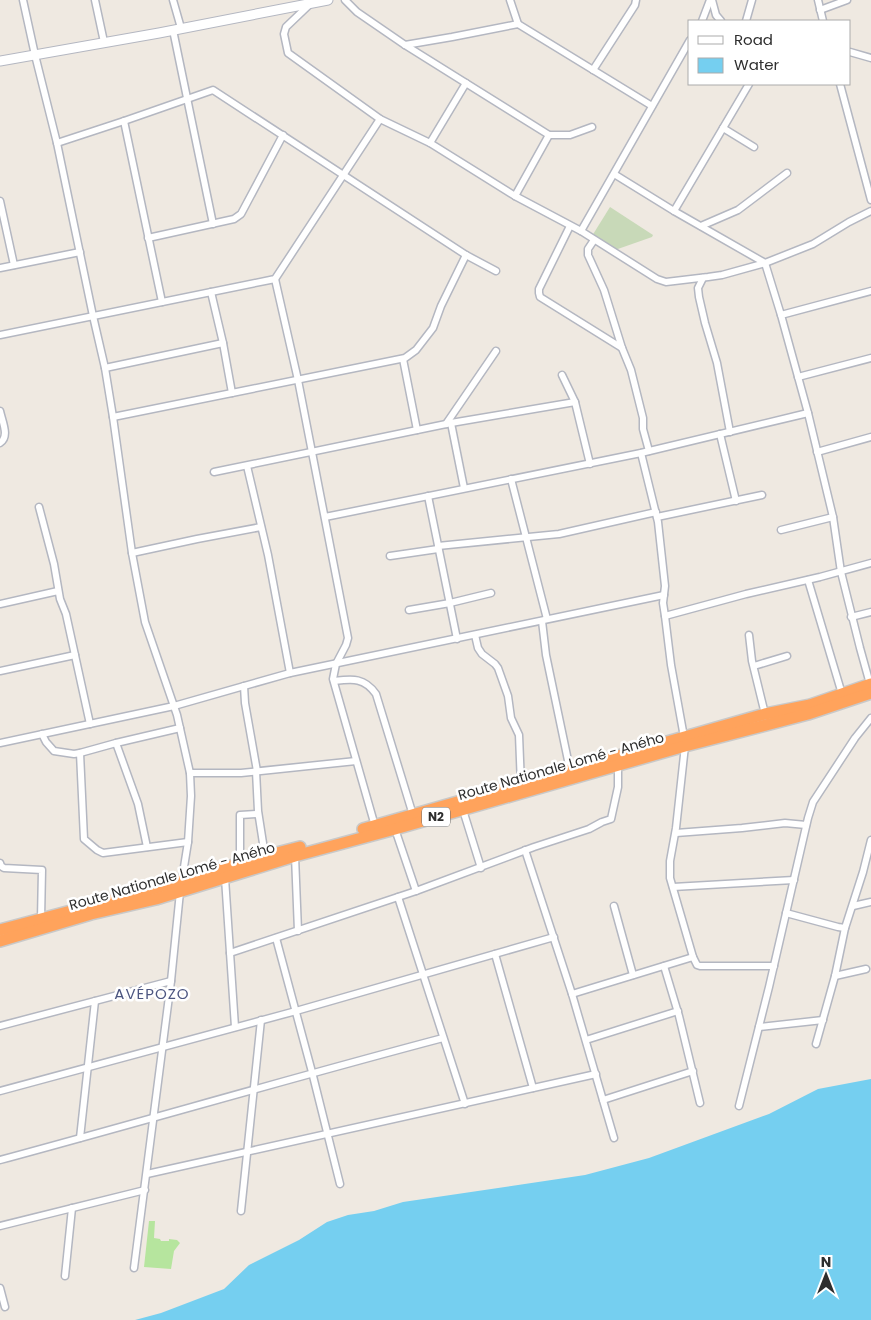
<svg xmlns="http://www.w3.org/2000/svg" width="871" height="1320" font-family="Poppins,sans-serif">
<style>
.green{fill:#b6e59e}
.cemetery{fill:#c8d9b8}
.water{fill:#75cff0}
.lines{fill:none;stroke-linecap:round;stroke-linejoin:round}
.street-casing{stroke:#b4b7c1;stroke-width:9}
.secondary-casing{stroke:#b4b7c1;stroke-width:11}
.highway-casing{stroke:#c9c9c9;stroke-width:14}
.street{stroke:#fff;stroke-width:6}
.secondary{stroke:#fff;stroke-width:9}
.highway{stroke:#ffa35c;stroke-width:11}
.labels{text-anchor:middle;stroke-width:5;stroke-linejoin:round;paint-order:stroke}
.shield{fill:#fff;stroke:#6d6d6d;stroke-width:1}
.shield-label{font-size:12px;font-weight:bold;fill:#2e2e2e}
.street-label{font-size:14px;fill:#2e2e2e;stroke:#fff}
.neighbourhood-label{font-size:15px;letter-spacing:1px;fill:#4d5680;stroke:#fff}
</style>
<rect width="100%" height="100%" fill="#efe9e1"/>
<path class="green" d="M149,1221H155L154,1238L160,1239L161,1241H169V1239L177,1240L180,1243L174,1251L171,1269L144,1267Z"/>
<path class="cemetery" d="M610,207L653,235L652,237L615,250L592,236Z"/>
<path class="water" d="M871,1079V1320H135L161,1313L224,1289L249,1265L299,1240L327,1222L348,1215L374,1211L403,1202L585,1175L649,1158L769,1114L818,1089Z"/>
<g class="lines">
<defs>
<g id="street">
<path d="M23,0L35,55L57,143L93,316L105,368L113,417L132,553L145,622L177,715L190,773L191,796L188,842L180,892L171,981L134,1268"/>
<path d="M95,0L104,42"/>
<path d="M173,0L181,28"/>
<path d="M345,0L357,12L405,45L549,135H570L592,127"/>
<path d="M510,0L518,24"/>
<path d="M712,0L716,15L721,21"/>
<path d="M818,0L823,21"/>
<path d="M309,5L286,27L284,34L288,53L380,119L430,143L515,196L581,231L657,279L666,282L708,277L722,275L765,263L813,244L849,222L871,211"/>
<path d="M820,10L847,0"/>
<path d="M702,21L710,0"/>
<path d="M746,21L752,0"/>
<path d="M173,30L213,224"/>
<path d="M405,45L452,37L518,24L652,106"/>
<path d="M850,52L871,58"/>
<path d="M593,70L635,5L636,0"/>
<path d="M840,84L871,200"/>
<path d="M124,121L162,302"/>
<path d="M723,128L754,147"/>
<path d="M57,143L124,121L213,90L466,255L496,271"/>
<path d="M430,143L466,83"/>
<path d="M614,174L674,211L765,263L781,315L808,413L833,517L841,572L860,648L870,684"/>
<path d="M515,196L549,135"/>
<path d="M0,201L14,265"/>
<path d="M674,211L749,84"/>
<path d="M570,226L539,289V293L540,297L622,348"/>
<path d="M701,226L738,210L787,173"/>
<path d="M581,231L690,40"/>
<path d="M148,238L234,219L241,214L283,135"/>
<path d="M594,240L588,249V255L604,290L622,348L631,370L643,418V429L649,451"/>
<path d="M0,268L80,252"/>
<path d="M703,278L698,288L699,297L705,323L717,363L730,432"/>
<path d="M275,279L298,380L348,638L346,645L336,664L333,679L375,826"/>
<path d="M211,292L223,343L232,393"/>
<path d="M781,315L871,291"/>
<path d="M0,335L275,279L380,119"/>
<path d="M403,359L417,430"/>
<path d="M105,368L223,343"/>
<path d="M562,375L575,402L590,464"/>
<path d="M798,377L871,358"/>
<path d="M0,411C2,421 10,437 0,443"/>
<path d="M113,417L405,358L416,350L433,328L441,306L466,255"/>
<path d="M451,423L464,488"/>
<path d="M446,424L496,351"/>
<path d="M720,434L736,501"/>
<path d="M817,452L871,437"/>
<path d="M641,453L658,522L665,586L663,603L665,616L671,665L684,737"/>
<path d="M247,466L268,555L290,673"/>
<path d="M214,472L451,423L575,402"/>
<path d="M511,479L547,619"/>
<path d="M428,496L457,639"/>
<path d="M39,507L54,564L60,599L66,614L90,724"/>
<path d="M325,517L641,453L808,413"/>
<path d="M657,517L762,495"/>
<path d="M781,530L833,517"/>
<path d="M438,546L559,534L656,512"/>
<path d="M132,553L197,539L261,527"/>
<path d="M390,556L438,549"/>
<path d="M808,580L842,694"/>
<path d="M0,604L58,591"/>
<path d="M409,610L450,603L491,593"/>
<path d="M665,616L746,594L820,577L871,563"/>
<path d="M851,617L871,612"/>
<path d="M542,621L546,655L570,770"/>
<path d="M475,635L478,648L482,654L495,664L498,668L508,696L511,718L519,735L521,785"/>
<path d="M749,635L752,661L765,714"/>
<path d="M754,666L787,656"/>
<path d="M0,671L75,655"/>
<path d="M334,681C352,679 364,677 376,694L413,815"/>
<path d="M244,686L245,703L257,771"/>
<path d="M42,734L46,742L54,751L74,754L80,753L116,743L180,728"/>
<path d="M0,743L174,706L290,673L664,595"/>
<path d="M116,743L138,804L147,847"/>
<path d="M685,746L676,828L670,861V878L693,957L697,965L700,966H774"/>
<path d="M80,753L84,839L97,850L103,853L188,842"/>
<path d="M256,771L258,811L265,856"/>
<path d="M190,773H241L356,761"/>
<path d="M463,810L481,868"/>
<path d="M395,829L416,891"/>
<path d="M676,833L742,828L785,823L806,825"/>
<path d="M525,850L572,994L614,1138"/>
<path d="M295,856L298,931"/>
<path d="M0,863L1,866L4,868L42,870L41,919"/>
<path d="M240,864V815L258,814"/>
<path d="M225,878L235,1027"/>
<path d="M673,887L794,880"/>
<path d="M398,897L465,1104"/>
<path d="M614,906L633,975"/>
<path d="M853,906L871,902"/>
<path d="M786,913L838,927L845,928L863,872L871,840"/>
<path d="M276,938L312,1072L340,1184"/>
<path d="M230,953L416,891L534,847L589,829L602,822L611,819L618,787V765"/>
<path d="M495,954L533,1088"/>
<path d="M664,966L679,1016L700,1103"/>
<path d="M835,976L866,969"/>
<path d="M572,994L693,957"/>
<path d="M0,1026L171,981"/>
<path d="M759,1027L823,1020"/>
<path d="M586,1040L678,1011"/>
<path d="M816,1044L835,976L845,928"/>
<path d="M0,1091L296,1011L554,937"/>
<path d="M603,1100L693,1071"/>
<path d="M739,1106L769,987L808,818L813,802L855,738L871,718"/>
<path d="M80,1138L95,1001"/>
<path d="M0,1160C148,1120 295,1077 443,1038"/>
<path d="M147,1174L596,1074"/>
<path d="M241,1211L261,1020"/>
<path d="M0,1226L145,1190"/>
<path d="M65,1276L72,1208"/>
<path d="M0,1288L5,1307"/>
</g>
<path id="secondary" d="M0,61L159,33L328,0"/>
<g id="highway">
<path d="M363,829L765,714L810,705L871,684"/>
<path d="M0,930L146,891L265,856L300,847"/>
<path d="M0,941L91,914L156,899L295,856L395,829L685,746L808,714L871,693"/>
</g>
</defs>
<use href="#street" class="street-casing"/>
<use href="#secondary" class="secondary-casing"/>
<use href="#highway" class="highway-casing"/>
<use href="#street" class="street"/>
<use href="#secondary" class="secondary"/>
<use href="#highway" class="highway"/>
</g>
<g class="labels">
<rect class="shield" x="422" y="807.5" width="28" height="19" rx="4"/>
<g class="shield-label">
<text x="436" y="821">N2</text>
</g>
<g class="street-label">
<text transform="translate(561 766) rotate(-16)" y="5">Route Nationale Lomé - Aného</text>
<text transform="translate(172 876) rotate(-16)" y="5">Route Nationale Lomé - Aného</text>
</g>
<g class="neighbourhood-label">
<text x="152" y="999">AVÉPOZO</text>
</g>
</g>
<rect x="688" y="20" width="162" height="65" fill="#ffffff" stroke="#ababab"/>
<rect x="698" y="36" width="25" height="8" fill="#ffffff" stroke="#ababab"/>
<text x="734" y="45" font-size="15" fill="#2e2e2e">Road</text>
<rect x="698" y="58" width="25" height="15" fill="#75cff0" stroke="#ababab"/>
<text x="734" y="70" font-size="15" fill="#2e2e2e">Water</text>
<g transform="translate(826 1275)" stroke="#ffffff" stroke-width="4" paint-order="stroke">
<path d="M0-4L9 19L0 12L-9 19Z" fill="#2e2e2e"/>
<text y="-8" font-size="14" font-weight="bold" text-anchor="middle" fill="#2e2e2e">N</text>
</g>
</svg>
